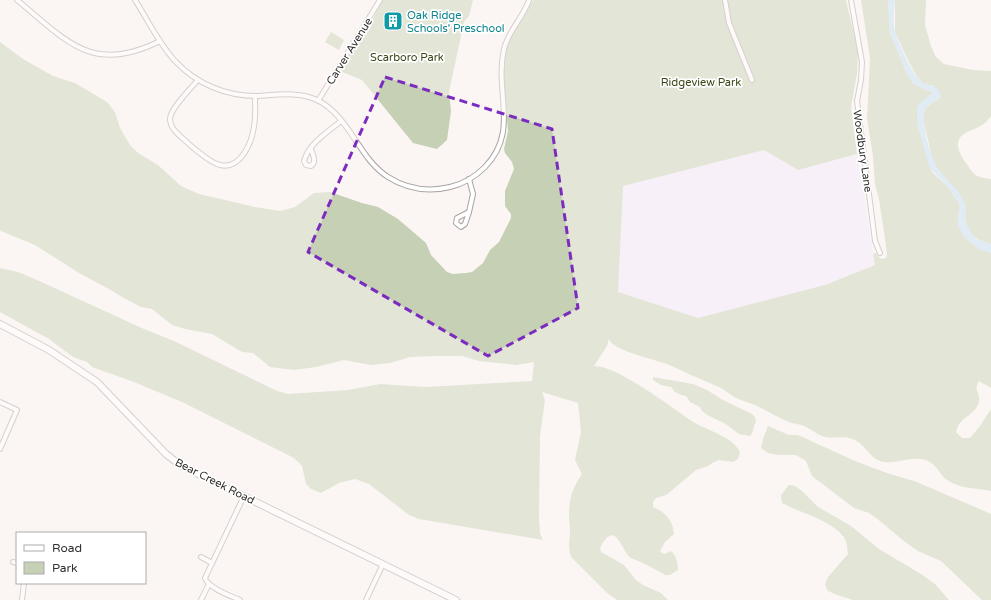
<svg xmlns="http://www.w3.org/2000/svg" width="991" height="600" font-family="'Varela Round',sans-serif">
<style>
.industrial{fill:#f3e8fd}
.green{fill:#c5d0b4}
.water{fill:#beddf4}
.lines{fill:none;stroke-linecap:round;stroke-linejoin:round}
.street-casing{stroke:#a7a3a1;stroke-width:6}
.secondary-casing{stroke:#a7a3a1;stroke-width:8}
.street{stroke:#fff;stroke-width:4}
.secondary{stroke:#fff;stroke-width:6}
.marked{fill:none;stroke:#7b2cbf;stroke-width:3;stroke-dasharray:8 5;stroke-linejoin:round}
.labels{text-anchor:middle;stroke-width:3.5;stroke-linejoin:round;paint-order:stroke}
.culture-label{font-size:11px;fill:#0d838f;stroke:#fff;text-anchor:start}
.street-label{font-size:11px;fill:#31302e;stroke:#fff}
.park-label{font-size:11px;fill:#364614;stroke:#fff}
</style>
<rect width="100%" height="100%" fill="#fbf6f4"/>
<path class="industrial" d="M764,150L798,170L857,154L875,265L825,285L698,318L617,292L623,186Z"/>
<g class="green">
<path d="M382,0H473L469,16L464,22L449,92L451,111L447,140L437,149L413,143L362,80L340,71L373,19Z"/>
<path d="M533,0H846L858,52L857,74L851,107L857,154L798,170L764,150L623,186L618,292L698,318L825,285L875,265L873,254L875,253L877,254L881,259L886,258L887,254L884,232L879,199L875,184L873,156L867,119L870,58L861,0H888L890,33L907,74L914,84L926,90L932,92V94L929,96L917,123L932,172L947,186L959,203L960,208L958,216L963,236L979,249L991,253V388L979,381C972,391 983,394 978,405C974,413 966,416 960,423C958,425 957,429 956,432L962,438H970L980,426L991,409V491C976,488 960,489 947,480C940,475 937,465 928,461C913,454 895,466 880,461C870,458 865,445 855,440C843,434 832,440 822,436C816,434 810,428 804,426C799,424 794,424 789,422C779,418 769,412 759,407C751,403 742,401 734,397C730,394 726,391 721,388C706,381 690,375 674,367C661,360 613,352 609,339L607,346L594,366C617,365 675,410 695,423C709,431 733,437 740,452L738,459L733,462L719,460L712,463L708,466L696,470L670,492L666,495L656,498L653,502V507C665,512 673,520 674,534L665,542L660,551L662,553L665,554L671,551C676,555 678,563 678,570L670,575H665C658,571 651,567 643,563C639,561 635,560 631,558C621,552 616,517 600,548L601,552L624,565L636,580L643,585L661,593L668,600H617L607,593L572,558C567,548 570,541 570,530C570,525 569,520 569,515C569,498 573,487 582,474L575,460L581,432L578,403L542,392L545,400L540,436L539,518L540,533L543,540L419,519L409,515L369,484L355,479L339,483L321,493L311,489L306,484L302,466L294,458L182,402L134,382L92,367L87,362L73,357L49,339L0,312V268L18,272L37,280L144,329L174,341L277,391L288,394L348,390L380,384L426,387L532,381L534,362L516,365L479,361L462,356H435L410,357L390,363L371,365L344,360L316,367L294,370L270,367L253,353L242,352L212,334L185,329L172,325L152,309L141,307L122,297L109,289L79,273L35,245L1,231L0,230V42L23,59L53,76L75,83L107,102L115,112L120,128L130,145L138,153L158,165L181,186L199,194L255,207L280,211L295,207L314,193L330,192L362,203L378,207L398,219L426,243L431,255L447,272L453,274L466,273L472,272L483,263L490,250L499,242L511,218V214L505,206V191L514,169L512,162L505,153L504,149L508,131L503,71L504,58L509,41Z"/>
<path d="M895,0H926L925,25L931,46L936,57L944,64L973,70L991,71V116C988,119 986,123 982,125C977,129 970,130 965,133C952,141 960,154 966,163C975,176 975,177 991,179V244C986,242 980,241 976,238C967,231 963,220 966,209C956,194 940,176 933,160C930,152 929,143 927,136C925,128 921,116 926,108C929,104 936,101 941,97L934,86L924,84L917,77L906,56L895,32Z"/>
<path d="M331,32L344,40L339,50L325,42Z"/>
<path d="M653,377L693,384L707,390L723,400L752,414L755,417L756,422C753,426 754,432 750,436L739,434L724,423L709,416L702,411L700,407L690,402L686,396L681,395L675,392L671,387L661,385L653,380Z"/>
<path d="M768,426L789,435H798L855,461L887,473L917,482L991,514V600H982L941,561L918,551L905,542L875,517L869,513L854,508L812,476L806,461L796,455H778L768,453L761,448L763,439Z"/>
<path d="M789,485L795,486L802,491L818,507L851,526L879,549L921,574L935,584L949,600H853L837,595L828,591L825,585L828,577L848,554C847,547 847,541 843,536C829,519 800,513 782,503L781,495Z"/>
</g>
<path class="water" d="M888,0H895C894,9 893,22 895,31C897,40 911,70 917,77C925,89 940,82 941,97C936,101 929,103 926,108C919,119 931,160 939,170C947,181 960,190 965,204C967,210 965,216 965,222L976,239L991,244V253L979,249L963,236L958,226V216L960,208L959,203L947,186L929,167L917,123V108L919,103L932,94V92L926,90L913,84L907,74L890,33Z"/>
<g class="lines">
<defs>
<g id="street">
<path d="M17,0C67,41 92,75 160,41"/>
<path d="M135,0C148,20 159,44 176,62C197,84 226,96 256,96C277,95 298,91 317,100C350,116 358,158 388,177C407,189 429,192 450,187C463,184 476,176 485,167C520,131 494,92 504,49C508,31 523,18 529,0"/>
<path d="M725,0L729,23L752,80"/>
<path d="M851,0L862,62L861,80L857,101L875,241L880,253"/>
<path d="M198,80C191,88 170,109 170,119C170,130 183,138 190,145C197,151 211,163 220,165C241,170 252,142 254,126C256,116 255,106 255,96"/>
<path d="M318,101L380,0"/>
<path d="M311,149C313,155 317,162 311,166L306,165L304,161C309,143 328,132 341,121"/>
<path d="M469,212L465,224L461,227L456,223L457,218Z"/>
<path d="M469,212L473,194L469,179"/>
<path d="M0,402L17,410L0,449"/>
<path d="M201,557L212,563"/>
<path d="M13,562L17,563"/>
<path d="M22,600L24,583"/>
<path d="M201,600L209,584"/>
<path d="M240,600C231,596 208,588 205,578L244,496"/>
<path d="M366,600L383,564"/>
</g>
<path id="secondary" d="M0,324L49,350L97,382L166,454L180,465L456,600"/>
</defs>
<use href="#street" class="street-casing"/>
<use href="#secondary" class="secondary-casing"/>
<use href="#street" class="street"/>
<use href="#secondary" class="secondary"/>
</g>
<path d="M0 0H991V600H0ZM385,77L552,129L578,308L488,356L308,252Z" fill="#fbf6f4" fill-opacity=".55" fill-rule="evenodd"/>
<path class="marked" d="M385,77L552,129L578,308L488,356L308,252Z"/>
<defs>
<symbol id="building-square" viewBox="-11 -11 22 22"><rect x="-9" y="-9" width="18" height="18" rx="4" fill="#0f9aa8" stroke="#fff"/><path d="M-4-6H4V6H1V3H-1V6H-4ZM-2.5-4.3h1.7v1.8h-1.7ZM.8-4.3h1.7v1.8H.8ZM-2.5-1h1.7V.8h-1.7ZM.8-1h1.7V.8H.8Z" fill="#fff"/></symbol>
</defs>
<g fill-rule="evenodd">
<use href="#building-square" x="382" y="10" width="22" height="22"/>
</g>
<g class="labels">
<g class="culture-label">
<text x="407" y="19">Oak Ridge<tspan x="407" dy="13">Schools' Preschool</tspan></text>
</g>
<g class="street-label">
<text transform="translate(349 51) rotate(-58)" y="4">Carver Avenue</text>
<text transform="translate(863 151) rotate(82)" y="4">Woodbury Lane</text>
<text transform="translate(215 481) rotate(27)" y="4">Bear Creek Road</text>
</g>
<g class="park-label">
<text x="407" y="61">Scarboro Park</text>
<text x="701" y="86">Ridgeview Park</text>
</g>
</g>
<rect x="16" y="532" width="130" height="52" fill="#ffffff" stroke="#adacab"/>
<rect x="24" y="545" width="20" height="6" fill="#ffffff" stroke="#adacab"/>
<text x="52" y="552" font-size="12" fill="#31302e">Road</text>
<rect x="24" y="562" width="20" height="12" fill="#c5d0b4" stroke="#adacab"/>
<text x="52" y="572" font-size="12" fill="#31302e">Park</text>
</svg>
